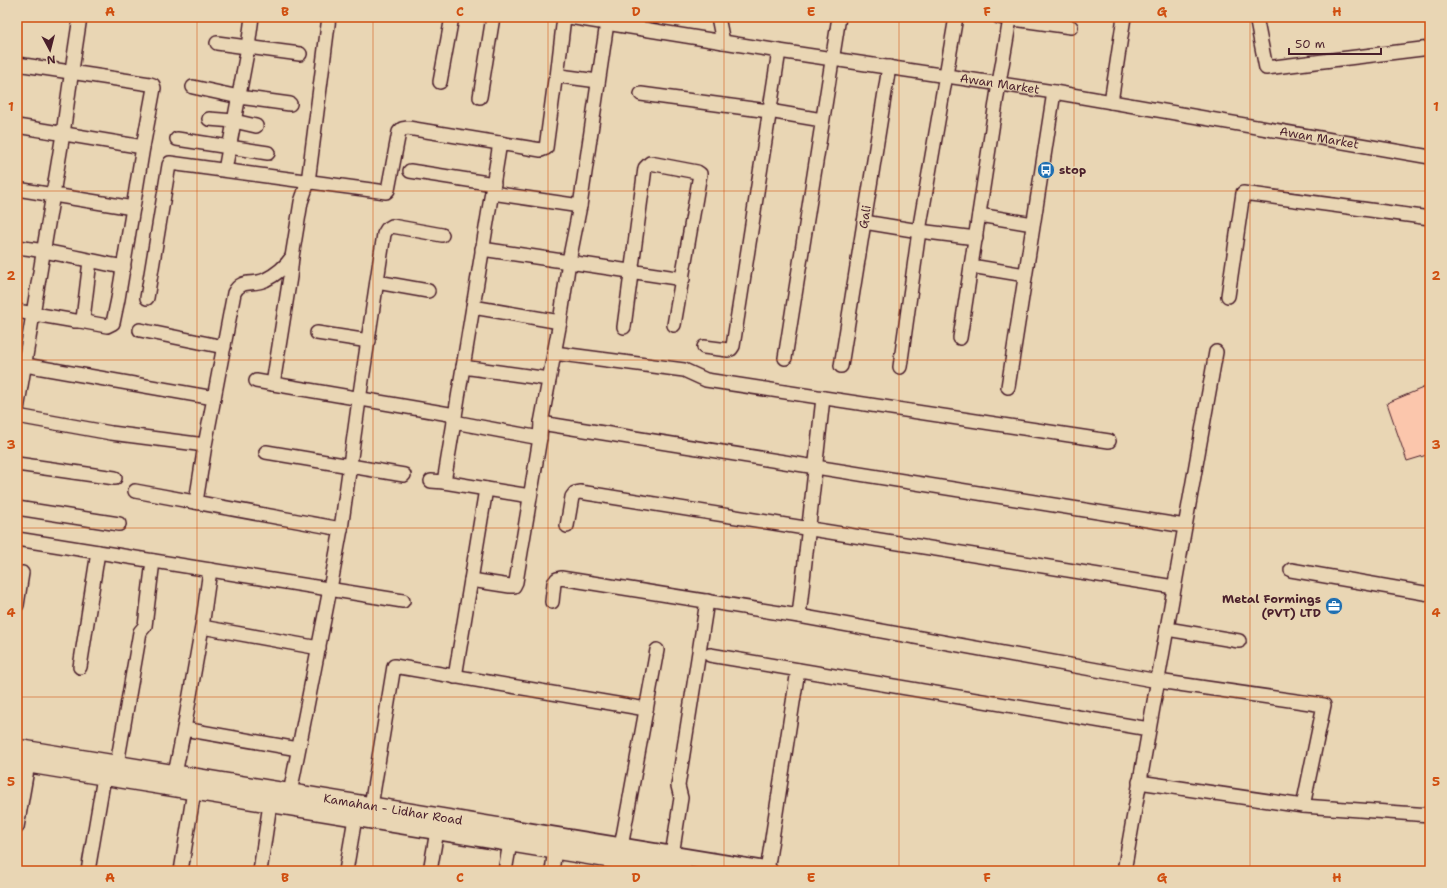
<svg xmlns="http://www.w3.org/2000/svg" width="1447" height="888" font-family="'Shantell Sans',sans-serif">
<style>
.building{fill:#fbc6ac;stroke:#4a1f2b}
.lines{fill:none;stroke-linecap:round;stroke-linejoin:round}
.minor-casing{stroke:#4a1f2b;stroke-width:16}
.major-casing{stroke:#4a1f2b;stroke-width:20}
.minor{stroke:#e9d6b4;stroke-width:13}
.major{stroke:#e9d6b4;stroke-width:17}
.grid{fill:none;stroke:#d05011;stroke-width:1;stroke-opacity:0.55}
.labels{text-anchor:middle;stroke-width:3;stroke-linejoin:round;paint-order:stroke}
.street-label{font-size:12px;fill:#4a1f2b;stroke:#e9d6b4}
.poi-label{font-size:12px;font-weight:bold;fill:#4a1f2b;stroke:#e9d6b4;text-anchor:start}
.neatline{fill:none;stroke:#d05011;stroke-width:1.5}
.grid-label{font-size:13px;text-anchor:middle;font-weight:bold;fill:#d05011}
</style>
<rect width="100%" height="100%" fill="#e9d6b4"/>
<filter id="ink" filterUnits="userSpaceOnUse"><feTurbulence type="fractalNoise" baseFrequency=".025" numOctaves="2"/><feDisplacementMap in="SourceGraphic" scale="8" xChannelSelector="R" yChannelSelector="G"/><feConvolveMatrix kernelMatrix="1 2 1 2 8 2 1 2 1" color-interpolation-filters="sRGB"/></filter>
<g filter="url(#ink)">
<path class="building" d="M1430,385V454L1407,461L1387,403Z"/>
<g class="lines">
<defs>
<g id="minor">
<path id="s1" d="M569,17L779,51L1054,92L1430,157"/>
<path d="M718,17L723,42"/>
<path d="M999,17L1071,27"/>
<path d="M1256,17L1266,68L1430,48"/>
<path d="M1010,19L999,83L971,266L1025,275"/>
<path d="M217,43L300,54"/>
<path d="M17,64L150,84L153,85L154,88L143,147L118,299L113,323L107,326L80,321"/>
<path d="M557,77L564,17"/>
<path d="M440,82L452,17"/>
<path d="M193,87L239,97L290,104"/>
<path d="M641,94L769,111L822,120"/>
<path d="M480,97L493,17"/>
<path d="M1111,102L1124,17"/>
<path d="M209,119L234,121L256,126"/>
<path d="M17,126L143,147"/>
<path d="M177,139L268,153"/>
<path d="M500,143L454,422L540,438"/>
<path d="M225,170L248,47L252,17"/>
<path d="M410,171L494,184"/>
<path d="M17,189L133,208"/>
<path d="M492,193L580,206"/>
<path d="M979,215L1033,224"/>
<path d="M864,222L919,231L976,238"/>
<path d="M17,247C53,251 88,261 124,267"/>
<path d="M482,249L683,279"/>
<path d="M377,282L428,291"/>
<path d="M1228,296L1243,193L1430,218"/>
<path d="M147,298L169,165L170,163L386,192L388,190L399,132L402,129L408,128L541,150L546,148L555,80L557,77L560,76L598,81"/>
<path d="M473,307L560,322"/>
<path d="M17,311L75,321H80L83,319L90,261"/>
<path d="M624,327L645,168L650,163L697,172L700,174L674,325"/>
<path d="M140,330L224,347"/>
<path d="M317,333L369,341"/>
<path d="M960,338L971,266"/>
<path d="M704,347L728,350L731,349L733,346L779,51"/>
<path d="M554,353L684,370L706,380L1109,441"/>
<path d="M785,358L839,17"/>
<path d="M25,365L214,398L205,445L196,502"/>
<path id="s2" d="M841,366L889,67"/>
<path d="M463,367L549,379"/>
<path d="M900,367L919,231L956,17"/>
<path d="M256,381L455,415"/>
<path d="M273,384L290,277L292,257"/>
<path d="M1008,387L1054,92"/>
<path d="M214,398L234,293C242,278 252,286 265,280C275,275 286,266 292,257L301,202L308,182L329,17"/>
<path d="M17,410L63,134L69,90L80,17"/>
<path d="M17,416L111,433L205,445"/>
<path d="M454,422L444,482L530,496"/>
<path d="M541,423L1185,526"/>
<path d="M266,452L404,475"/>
<path d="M17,464L115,478"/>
<path d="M431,481L444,482"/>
<path d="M135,491L341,529"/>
<path d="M17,508L119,524"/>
<path d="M567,526L572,497L575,493L580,492L1174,587"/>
<path d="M17,539L403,601"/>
<path d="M1291,570L1430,594"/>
<path d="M471,580L510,586H514L516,582L540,438L541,423L560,322L569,261L580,206L607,23"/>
<path d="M552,602L554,583L557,579L561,578L799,616L1158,681L1324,705L1303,806"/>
<path d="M17,605L22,573"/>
<path d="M799,616L823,398"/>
<path d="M202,627L319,648"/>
<path d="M1167,629L1239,641"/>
<path d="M710,655L1149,729"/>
<path d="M80,667L98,552"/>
<path d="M455,677L486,489"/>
<path d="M184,729L202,627L210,570"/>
<path d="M117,764L140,632L145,626L153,561"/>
<path d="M175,774L184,729L298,749"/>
<path d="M1139,782L1303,806L1430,815"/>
<path d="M290,793L330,589L341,529L359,400L384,234L387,229L392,226L442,235"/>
<path d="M371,806L394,666L646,709"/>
<path d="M17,827L28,764"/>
<path d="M621,847L657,650"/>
<path d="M672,855L681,798L678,786L707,601"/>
<path d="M88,871L104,777"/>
<path d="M181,871L194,791"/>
<path d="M260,871L270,804"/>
<path d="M346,871L355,818"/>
<path d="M430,871L437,831"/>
<path d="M505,871L510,843"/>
<path d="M552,871L555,850"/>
<path d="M767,871L798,670"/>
<path d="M1124,871L1216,352"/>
</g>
<g id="major">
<path id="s3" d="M17,748L769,871"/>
<path d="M17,762L683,871"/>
</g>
</defs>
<use href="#minor" class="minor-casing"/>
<use href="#major" class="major-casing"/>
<use href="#minor" class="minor"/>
<use href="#major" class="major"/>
</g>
</g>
<path class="grid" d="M197,17V871M373,17V871M548,17V871M724,17V871M899,17V871M1074,17V871M1250,17V871M17,191H1430M17,360H1430M17,528H1430M17,697H1430"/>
<defs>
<symbol id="bus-disc" viewBox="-11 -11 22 22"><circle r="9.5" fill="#1f6fb2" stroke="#e9d6b4"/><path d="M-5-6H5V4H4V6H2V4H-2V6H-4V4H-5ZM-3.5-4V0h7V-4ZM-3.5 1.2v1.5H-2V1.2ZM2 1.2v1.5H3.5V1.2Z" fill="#fff"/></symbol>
<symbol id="office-disc" viewBox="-11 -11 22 22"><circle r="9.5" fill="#1f6fb2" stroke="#e9d6b4"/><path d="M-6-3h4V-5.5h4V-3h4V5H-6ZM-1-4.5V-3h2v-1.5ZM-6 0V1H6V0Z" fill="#fff"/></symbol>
</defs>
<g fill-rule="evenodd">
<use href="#bus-disc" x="1036" y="160" width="20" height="20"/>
<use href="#office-disc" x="1324" y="596" width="20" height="20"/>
</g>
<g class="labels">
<g class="street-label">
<text dy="4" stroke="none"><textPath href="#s1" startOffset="436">Awan Market</textPath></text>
<text dy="4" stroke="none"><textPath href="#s1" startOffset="760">Awan Market</textPath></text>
<text dy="4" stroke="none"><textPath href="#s2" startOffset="151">Gali</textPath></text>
<text dy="4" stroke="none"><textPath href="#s3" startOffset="381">Kamahan - Lidhar Road</textPath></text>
</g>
<g class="poi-label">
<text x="1059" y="174">stop</text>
<text x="1321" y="603" text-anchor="end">Metal Formings<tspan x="1321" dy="14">(PVT) LTD</tspan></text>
</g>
</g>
<rect width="1447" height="888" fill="none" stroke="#e9d6b4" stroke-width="44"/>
<g transform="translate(50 50) rotate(173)" stroke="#e9d6b4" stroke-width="3" paint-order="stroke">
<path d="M0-3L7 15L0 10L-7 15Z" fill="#4a1f2b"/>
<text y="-6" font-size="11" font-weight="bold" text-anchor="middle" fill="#4a1f2b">N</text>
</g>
<path d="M1289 48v6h92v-6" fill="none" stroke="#4a1f2b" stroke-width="2"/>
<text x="1295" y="48" font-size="12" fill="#4a1f2b" stroke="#e9d6b4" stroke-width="3" paint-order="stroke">50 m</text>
<rect x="22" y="22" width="1403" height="844" class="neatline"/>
<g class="grid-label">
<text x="110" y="16">A</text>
<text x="285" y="16">B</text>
<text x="460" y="16">C</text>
<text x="636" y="16">D</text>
<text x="811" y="16">E</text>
<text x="987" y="16">F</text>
<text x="1162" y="16">G</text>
<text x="1337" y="16">H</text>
<text x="11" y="111">1</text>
<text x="1436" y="111">1</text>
<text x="11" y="280">2</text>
<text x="1436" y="280">2</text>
<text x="11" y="449">3</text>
<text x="1436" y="449">3</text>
<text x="11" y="617">4</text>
<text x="1436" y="617">4</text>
<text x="11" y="786">5</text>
<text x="1436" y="786">5</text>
<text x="110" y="882">A</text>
<text x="285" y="882">B</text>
<text x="460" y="882">C</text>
<text x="636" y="882">D</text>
<text x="811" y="882">E</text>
<text x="987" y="882">F</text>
<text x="1162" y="882">G</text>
<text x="1337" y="882">H</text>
</g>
</svg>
